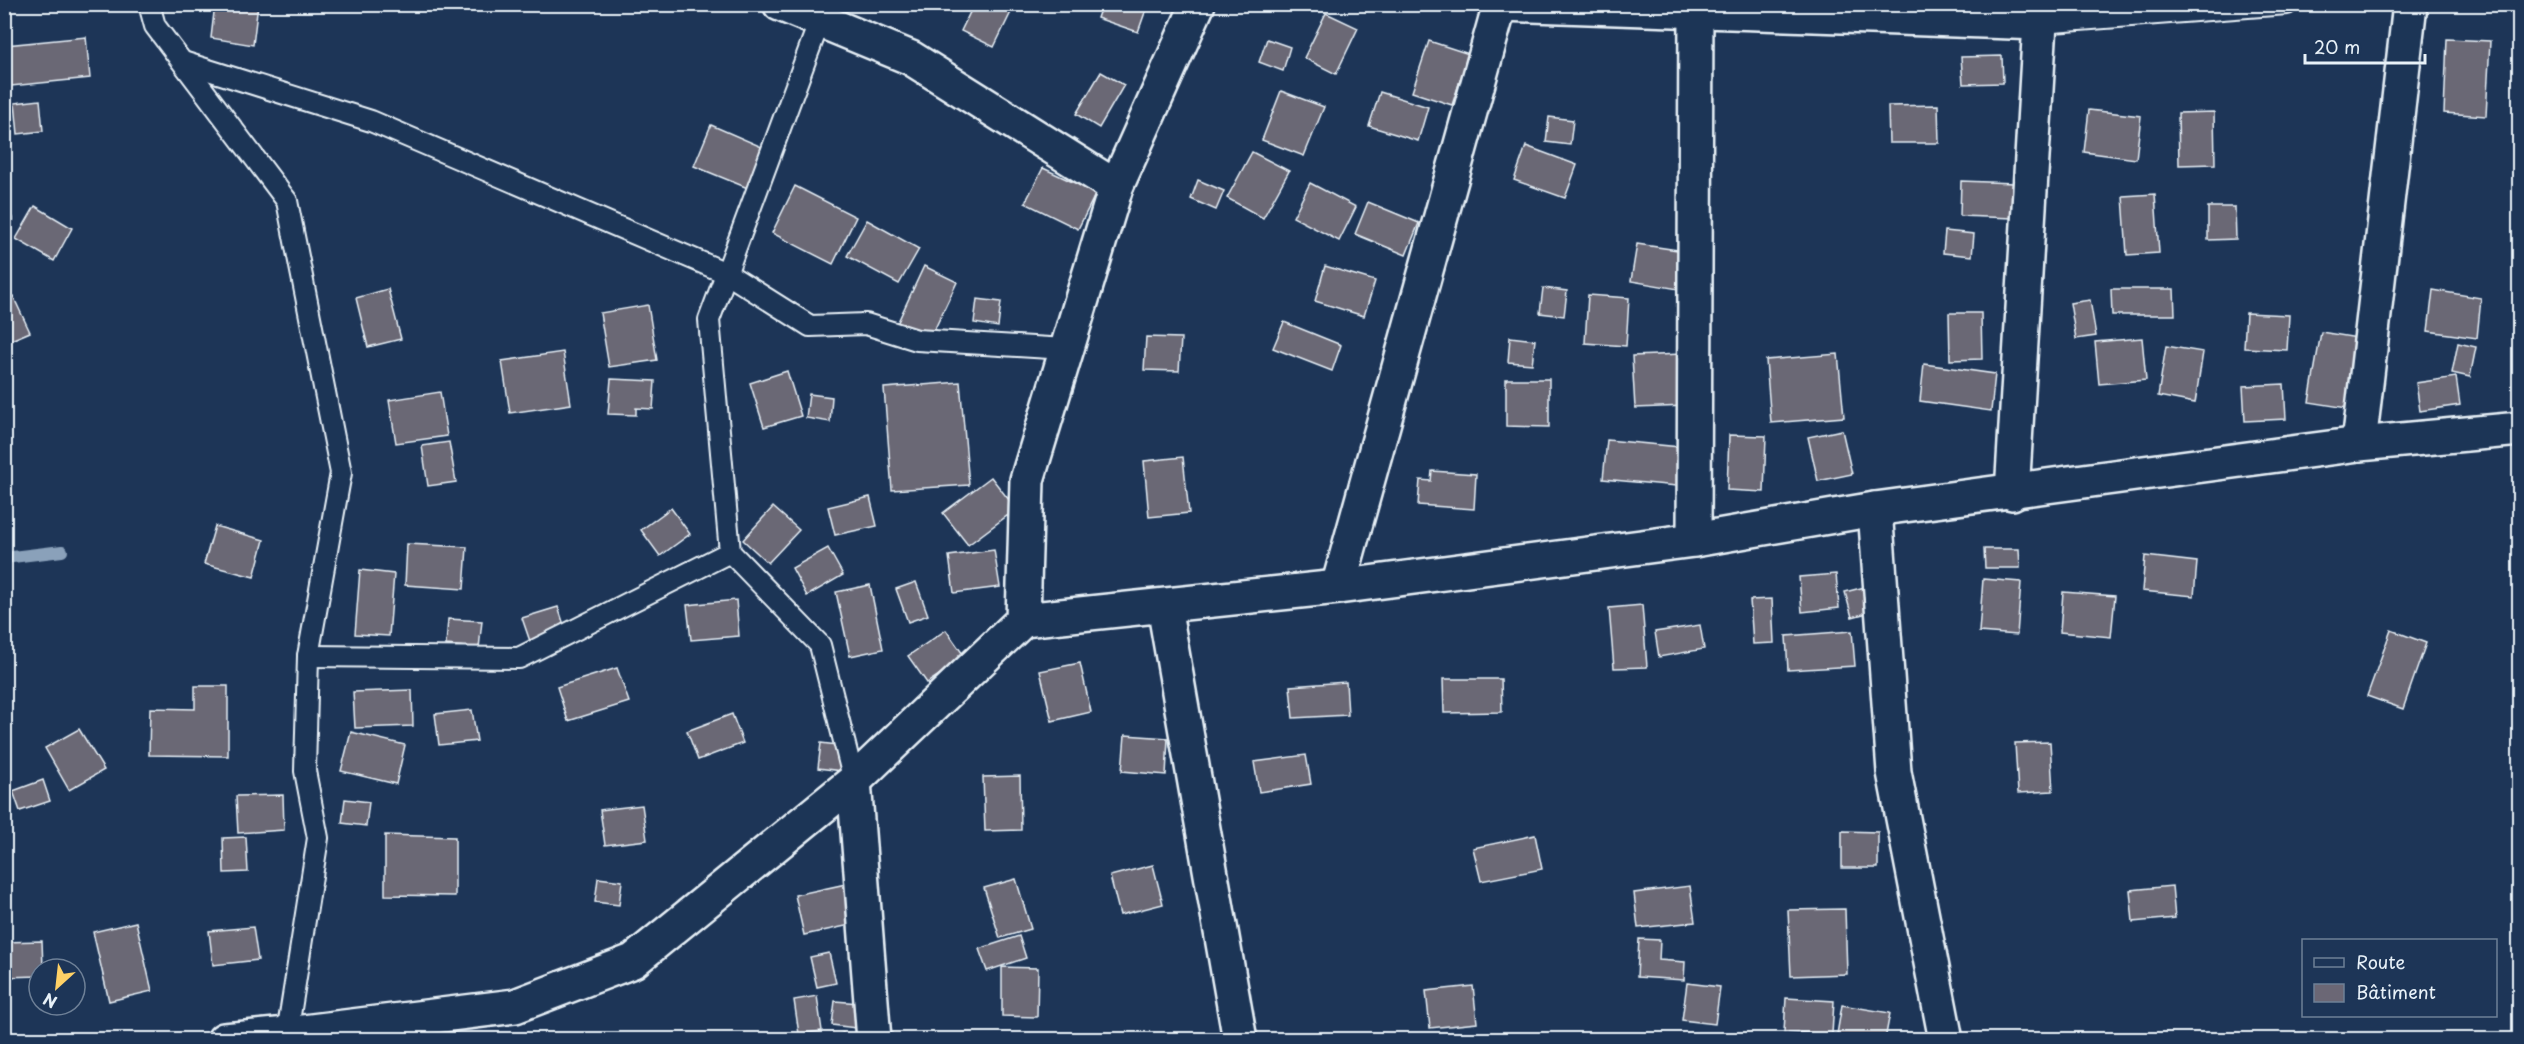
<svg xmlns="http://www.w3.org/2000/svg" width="2524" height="1044" font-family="'Playpen Sans',sans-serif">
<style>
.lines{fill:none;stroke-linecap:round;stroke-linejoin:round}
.stream{stroke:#8aa1ba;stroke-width:12}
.building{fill:#6b6775;stroke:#e8f1f8;stroke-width:1.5}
.lane-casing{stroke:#e8f1f8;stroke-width:24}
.street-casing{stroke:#e8f1f8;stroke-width:38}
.secondary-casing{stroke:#e8f1f8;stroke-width:38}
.lane{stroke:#1d3557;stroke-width:20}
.street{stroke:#1d3557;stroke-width:33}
.secondary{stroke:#1d3557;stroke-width:33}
</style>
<rect width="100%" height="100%" fill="#1d3557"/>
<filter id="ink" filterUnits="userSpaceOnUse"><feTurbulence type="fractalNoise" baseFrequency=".0167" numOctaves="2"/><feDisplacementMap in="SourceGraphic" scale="12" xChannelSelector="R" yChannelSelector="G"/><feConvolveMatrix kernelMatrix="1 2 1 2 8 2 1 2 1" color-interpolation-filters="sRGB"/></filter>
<g filter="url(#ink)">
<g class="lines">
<path class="stream" d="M4,558L62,551"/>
</g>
<g class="building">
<path d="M215,4H258L253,45L211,38Z"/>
<path d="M974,4H1015L994,47L961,31Z"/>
<path d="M1102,4H1148L1138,32L1097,18Z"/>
<path d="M1326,13L1358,28L1336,74L1304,58Z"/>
<path d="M86,37L90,78L11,86L6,45Z"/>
<path d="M1267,39L1290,47L1283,71L1259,62Z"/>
<path d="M2447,39L2490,41L2486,116L2444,113Z"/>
<path d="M1429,41L1469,54L1452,105L1412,92Z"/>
<path d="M2002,56L2003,83L1963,84L1961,57Z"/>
<path d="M1101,72L1124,85L1099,128L1076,114Z"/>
<path d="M1281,91L1324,107L1304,156L1262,140Z"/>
<path d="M1380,92L1428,107L1418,141L1369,126Z"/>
<path d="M40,100L43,131L18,134L15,103Z"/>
<path d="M1938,105L1939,143H1889L1888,106Z"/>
<path d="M2089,110L2141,116L2136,159L2084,152Z"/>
<path d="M2214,112L2215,164L2179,165L2178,113Z"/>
<path d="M1549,117L1573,120L1570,145L1546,142Z"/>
<path d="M711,125L771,151L755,191L694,166Z"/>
<path d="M1526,146L1577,165L1565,198L1514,180Z"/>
<path d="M1252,152L1289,171L1263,218L1227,198Z"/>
<path d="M1043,168L1096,193L1078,229L1025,203Z"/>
<path d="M1198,180L1224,191L1216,210L1191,199Z"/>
<path d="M1961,181L2014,183L2013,218L1960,216Z"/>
<path d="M1310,183L1356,207L1339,241L1293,217Z"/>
<path d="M795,186L856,217L833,264L772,233Z"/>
<path d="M2155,194L2159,253L2127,255L2123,196Z"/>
<path d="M4,199L13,220L4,224Z"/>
<path d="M1368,202L1419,223L1406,255L1355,234Z"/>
<path d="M35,206L72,228L54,261L16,239Z"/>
<path d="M2208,207H2235L2236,239L2208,240Z"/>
<path d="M867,220L919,249L899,284L847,256Z"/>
<path d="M1945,231L1974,234L1972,256L1943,253Z"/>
<path d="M1637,244L1684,251L1678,289L1631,281Z"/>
<path d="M924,266L957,282L930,339L897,324Z"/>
<path d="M1325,266L1375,281L1364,316L1315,301Z"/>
<path d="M1543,288L1567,291L1564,316L1540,313Z"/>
<path d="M388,289L401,339L368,347L356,298Z"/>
<path d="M2111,289H2174L2175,315H2112Z"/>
<path d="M2433,290L2481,298L2477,338L2428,331Z"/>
<path d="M1588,295L1629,298L1626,346L1585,343Z"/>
<path d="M13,296L30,332L4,343V300Z"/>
<path d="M977,299L1001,302L998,327L974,323Z"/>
<path d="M2090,300L2096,336L2076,339L2070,303Z"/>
<path d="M648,305L657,360L609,367L600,313Z"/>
<path d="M1949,313H1981L1982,359L1950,360Z"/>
<path d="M2246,313L2289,315L2287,350L2244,348Z"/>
<path d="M1284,322L1341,345L1332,371L1273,348Z"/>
<path d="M2321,332L2358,338L2347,408L2309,402Z"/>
<path d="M1146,337L1181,338L1179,371L1144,370Z"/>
<path d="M1510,337L1535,340L1532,364L1508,362Z"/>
<path d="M2142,338L2146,380L2099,384L2095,342Z"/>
<path d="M2458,343L2476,347L2470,377L2452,373Z"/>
<path d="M2166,346L2203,352L2195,403L2158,396Z"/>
<path d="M563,352L571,404L510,413L502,361Z"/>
<path d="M1683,354L1686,406L1635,408L1632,356Z"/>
<path d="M1838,354L1844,417L1771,423L1766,360Z"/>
<path d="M1924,364L1995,374L1991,411L1920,401Z"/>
<path d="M787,371L801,416L764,427L750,383Z"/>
<path d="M2456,377L2460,405L2420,411L2416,383Z"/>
<path d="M611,379L655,381L653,409L636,408V415L608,414Z"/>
<path d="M1506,379H1549V427L1506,426Z"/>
<path d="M960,382L969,485L892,490L884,388Z"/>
<path d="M2284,384L2286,419L2245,421L2243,386Z"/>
<path d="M440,392L447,436L396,443L389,400Z"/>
<path d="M809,394L832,397L830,422L806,418Z"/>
<path d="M1842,430L1852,474L1818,481L1808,437Z"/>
<path d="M1729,435L1766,436L1764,492L1727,490Z"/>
<path d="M1607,440L1680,447L1677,486L1603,479Z"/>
<path d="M449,442L456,482L428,486L422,446Z"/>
<path d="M1183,457L1189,513L1149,517L1144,461Z"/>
<path d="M1432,471L1476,474L1474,509L1418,505L1420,480L1431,481Z"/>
<path d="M991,477L1016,509L968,545L943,513Z"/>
<path d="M870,497L877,526L835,535L828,507Z"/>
<path d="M773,507L799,530L768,563L743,540Z"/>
<path d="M671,508L690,534L660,556L641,530Z"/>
<path d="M215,526L264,540L254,577L204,564Z"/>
<path d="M407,544L467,547L464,589L405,585Z"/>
<path d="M828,548L843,575L807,596L792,568Z"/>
<path d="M1984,549H2019L2020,568H1985Z"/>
<path d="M994,550L1000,587L954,593L949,556Z"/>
<path d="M2145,556L2197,562L2194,596L2142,591Z"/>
<path d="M360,570L394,574L389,636L355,634Z"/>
<path d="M1836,574L1839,608L1802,612L1799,577Z"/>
<path d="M1983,579L2021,582L2017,635L1979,632Z"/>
<path d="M916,582L928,615L908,622L896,589Z"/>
<path d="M870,585L883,649L850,656L836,592Z"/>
<path d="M1865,587L1871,612L1852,617L1845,592Z"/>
<path d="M2063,592L2115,596L2111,637L2060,632Z"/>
<path d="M1772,599L1774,643L1753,644L1750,600Z"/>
<path d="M736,600L739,636L691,640L687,605Z"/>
<path d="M1642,605L1647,667L1614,668L1609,608Z"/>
<path d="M558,607L569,640L533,650L522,618Z"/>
<path d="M448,619L482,621L479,648L446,645Z"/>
<path d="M1700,625L1704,649L1659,657L1655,632Z"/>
<path d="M946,630L965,657L927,683L908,656Z"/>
<path d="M2391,630L2426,643L2403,709L2367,696Z"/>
<path d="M1852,631L1855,666L1788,670L1786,636Z"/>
<path d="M1080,663L1091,712L1052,721L1040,671Z"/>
<path d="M617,668L629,702L568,721L557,687Z"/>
<path d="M1443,679H1501L1502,712L1444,713Z"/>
<path d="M1346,682L1348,715L1293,718L1290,686Z"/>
<path d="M195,686H228V756L149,755L150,708L195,709Z"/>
<path d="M412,690L413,726L355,728L353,692Z"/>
<path d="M472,710L477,741L439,745L435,714Z"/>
<path d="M732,714L743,743L698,760L687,731Z"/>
<path d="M79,729L104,770L69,790L45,748Z"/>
<path d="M351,732L405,745L396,784L341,771Z"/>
<path d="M1125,735L1168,738L1166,775L1122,771Z"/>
<path d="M2050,742L2053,791L2018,793L2015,743Z"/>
<path d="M821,743L845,746L842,771L818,768Z"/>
<path d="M1306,755L1311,784L1259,792L1254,762Z"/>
<path d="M1020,776L1021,830L985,831L983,777Z"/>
<path d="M43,780L50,801L20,811L13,791Z"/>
<path d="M283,795L284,830L238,833L236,796Z"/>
<path d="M345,799L369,802L366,826L342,823Z"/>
<path d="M642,805L647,840L605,845L600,810Z"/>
<path d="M1842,831L1878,832V868H1842Z"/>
<path d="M385,835L455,837V896L385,895Z"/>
<path d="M1535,835L1542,869L1481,881L1473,848Z"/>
<path d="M246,837L248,872L224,873L223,838Z"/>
<path d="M1153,865L1163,904L1120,915L1110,876Z"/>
<path d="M598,878L622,881L619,905L595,902Z"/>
<path d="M1016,879L1031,929L1000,938L984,888Z"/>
<path d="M846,884L855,924L804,935L795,895Z"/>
<path d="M1690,886L1695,922L1638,928L1634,893Z"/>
<path d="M2172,886L2175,918L2133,922L2130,890Z"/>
<path d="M1845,909L1847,974L1791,976L1788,910Z"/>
<path d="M136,922L152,991L109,1001L93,932Z"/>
<path d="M253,927L258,960L213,965L209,931Z"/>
<path d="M1019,936L1026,958L987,971L979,949Z"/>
<path d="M1639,939L1660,940L1659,960L1685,962L1684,980L1637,977Z"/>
<path d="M42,941L43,969H39V976L4,977V942Z"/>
<path d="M829,953L836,983L817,987L810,957Z"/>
<path d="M1002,967L1038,968L1037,1017L1002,1016Z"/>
<path d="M1687,983L1720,987L1715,1024L1682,1020Z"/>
<path d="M1473,986L1477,1023L1430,1028L1426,991Z"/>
<path d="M817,996L822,1031L799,1034L794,1000Z"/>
<path d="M1786,998L1834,1001L1832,1034L1784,1032Z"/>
<path d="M835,1001L859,1003L856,1028L832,1025Z"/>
<path d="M1842,1005L1890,1013L1885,1040H1836Z"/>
<path d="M843,1033L846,1040H825Z"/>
</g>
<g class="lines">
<defs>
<g id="lane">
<path d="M149,4L155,26L287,201L341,473L308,656L305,771L318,838L287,1034"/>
<path d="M826,4L709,320L730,552L820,645L854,781"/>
<path d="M2040,23L2287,4"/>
<path d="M183,62L371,121L726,273L810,326L866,324L917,340L1066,349"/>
<path d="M308,656L519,658L730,552"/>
</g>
<g id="street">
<path d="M780,4L911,58L1116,187"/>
<path d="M1501,4L2040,23"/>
<path d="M2359,444L2410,4"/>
<path d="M2012,493L2040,23L2038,4"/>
<path d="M1875,509L1894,772L1946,1040"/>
<path d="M1694,540L1696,4"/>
<path d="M1338,587L1500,4"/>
<path d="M1164,606L1240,1040"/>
<path d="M1023,620L1027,480L1116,187L1198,4"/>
<path d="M854,781L874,1040"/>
</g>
<path id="secondary" d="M224,1040L287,1034L515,1006L633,961L854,781L1023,620L1338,587L1694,540L1875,509L2359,444L2520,429"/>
</defs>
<use href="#lane" class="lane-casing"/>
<use href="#street" class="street-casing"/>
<use href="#secondary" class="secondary-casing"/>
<use href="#lane" class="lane"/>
<use href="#street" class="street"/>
<use href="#secondary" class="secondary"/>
</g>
</g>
<rect width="2524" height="1044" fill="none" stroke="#1d3557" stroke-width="24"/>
<rect x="12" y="12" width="2500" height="1020" fill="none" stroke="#e8f1f8" stroke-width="2" filter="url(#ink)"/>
<rect x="2302" y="939" width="195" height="78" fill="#1d3557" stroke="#6e8097" stroke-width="1.5"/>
<rect x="2314" y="958" width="30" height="9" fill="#1d3557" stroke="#6e8097" stroke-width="1.5"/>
<text x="2356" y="969" font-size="18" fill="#e8f1f8">Route</text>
<rect x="2314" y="984" width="30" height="18" fill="#6b6775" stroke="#6e8097" stroke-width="1.5"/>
<text x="2356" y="999" font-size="18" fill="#e8f1f8">Bâtiment</text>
<g transform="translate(57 987) rotate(207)"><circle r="28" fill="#1d3557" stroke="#6e8097" stroke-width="1.5"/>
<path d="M0-4.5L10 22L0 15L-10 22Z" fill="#ffd166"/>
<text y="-9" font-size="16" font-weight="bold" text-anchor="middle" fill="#e8f1f8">N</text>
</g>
<path d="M2305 54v9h120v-9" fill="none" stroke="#e8f1f8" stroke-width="3"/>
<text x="2314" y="54" font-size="18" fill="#e8f1f8" stroke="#1d3557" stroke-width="4.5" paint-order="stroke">20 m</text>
</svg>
